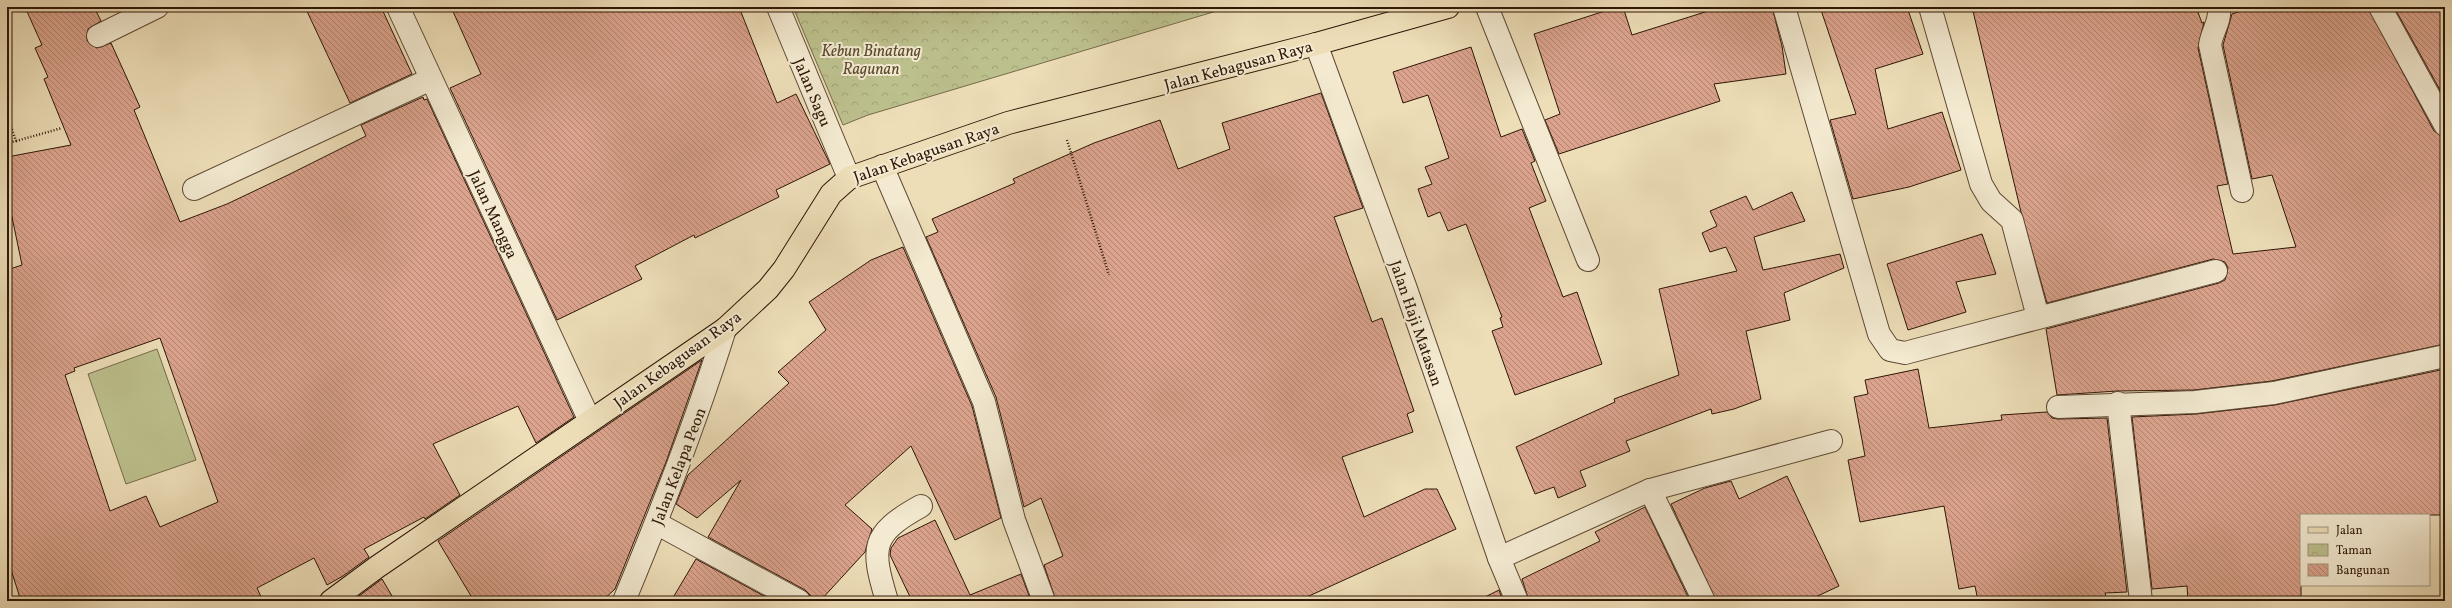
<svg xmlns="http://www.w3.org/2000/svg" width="2452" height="608" font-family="Vollkorn,serif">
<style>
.park{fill:url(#park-crowns);stroke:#756b4a}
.pitch{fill:#bcc08d;stroke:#756b4a}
.building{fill:url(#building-back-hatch);stroke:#2e1607;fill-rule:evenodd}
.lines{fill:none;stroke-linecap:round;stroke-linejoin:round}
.minor-casing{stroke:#5e4833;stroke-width:24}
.major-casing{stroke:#2e1607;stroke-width:24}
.path{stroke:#2e1607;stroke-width:2.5;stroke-dasharray:1 2;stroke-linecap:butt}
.minor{stroke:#f3ead1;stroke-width:22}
.major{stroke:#eddeb8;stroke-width:22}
.labels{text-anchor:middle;stroke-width:4;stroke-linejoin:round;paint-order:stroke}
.park-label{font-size:16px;font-style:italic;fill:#59492f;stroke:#f3ead1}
.street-label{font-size:16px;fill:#2e1607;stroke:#f3ead1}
</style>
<defs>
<pattern id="park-crowns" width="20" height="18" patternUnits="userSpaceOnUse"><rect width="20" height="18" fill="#bcc08d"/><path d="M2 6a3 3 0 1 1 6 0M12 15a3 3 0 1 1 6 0" fill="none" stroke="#a2a478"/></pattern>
<pattern id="building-back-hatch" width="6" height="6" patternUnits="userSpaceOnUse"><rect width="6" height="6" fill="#dba38d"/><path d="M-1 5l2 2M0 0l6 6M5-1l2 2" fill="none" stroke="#b28471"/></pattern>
</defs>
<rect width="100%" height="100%" fill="#eddeb8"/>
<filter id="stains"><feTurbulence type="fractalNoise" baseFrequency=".005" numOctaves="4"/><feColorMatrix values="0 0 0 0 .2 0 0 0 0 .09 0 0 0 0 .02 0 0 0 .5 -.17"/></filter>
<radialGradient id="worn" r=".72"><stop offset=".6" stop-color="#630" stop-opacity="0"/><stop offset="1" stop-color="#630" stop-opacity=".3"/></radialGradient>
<path class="park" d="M793,7H1230L868,115L843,125Z"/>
<path class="pitch" d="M157,349L196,460L126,484L88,374Z"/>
<g class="building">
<path d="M25,7H94L101,21L88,29L87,41L97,48L111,43L140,107L134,110L180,222L227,204L288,175L366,136L361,125L423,97L424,100L427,99L574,417L536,443L518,406L433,444L460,495L425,519L424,517L364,549L369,557L343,576L327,585L314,558L257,588L263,601H21L7,557V270L22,265L7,193V157L71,145L44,79L48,77L35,48L42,45ZM160,338L218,502L160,527L146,496L110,511L65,375L75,371L74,368Z"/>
<path d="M305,7H381L412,74L350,103Z"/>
<path d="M451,7H739L777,103L796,94L830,164L776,190L779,197L695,238L694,235L635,266L642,279L557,320L450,88L481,74Z"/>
<path d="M1617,7H1623L1632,35L1721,7H1772L1782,46L1786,74L1714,84L1720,101L1559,154L1545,120L1560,114L1534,34Z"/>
<path d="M1820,7H1907L1923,54L1875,69L1888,129L1942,112L1961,170L1909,187L1853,199L1830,120L1856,114Z"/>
<path d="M1972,7H2196L2202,23L2204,22L2198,48L2228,184L2217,186L2233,254L2296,247L2272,175L2252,179L2223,45L2232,14L2253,7H2368L2434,131L2445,137V344L2272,381L2194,390L2117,391L2057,395L2046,329L2219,283L2225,280L2228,268L2225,262L2213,259L2047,303L2021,212Z"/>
<path d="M2394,7H2445V99Z"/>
<path d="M1471,47L1501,137L1522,129L1535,161L1531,163L1546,201L1529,208L1563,297L1577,292L1602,364L1515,395L1492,331L1503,327L1500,318L1502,317L1466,224L1448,231L1440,212L1428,217L1418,189L1432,184L1425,167L1449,158L1428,95L1403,103L1393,72Z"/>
<path d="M1321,93L1363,208L1334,217L1372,322L1382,318L1414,411L1407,414L1413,432L1342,457L1364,517L1425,489H1437L1456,529L1298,601H1056L1044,565L1063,556L1041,498L1024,507L996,397L926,237L938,232L932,219L1015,183L1013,179L1094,143L1160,120L1178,169L1230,149L1222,123Z"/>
<path d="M1792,192L1805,221L1754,237L1763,270L1840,254L1844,268L1784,293L1790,320L1746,331L1761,399L1734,409L1712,414L1711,409L1626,441L1630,451L1580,471L1586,486L1558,498L1554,487L1535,494L1516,447L1615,402L1614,399L1679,375L1659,289L1737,271L1726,247L1710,252L1702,233L1717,226L1710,211L1746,196L1753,210Z"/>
<path d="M1982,234L1996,274L1956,282L1966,312L1908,330L1887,264Z"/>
<path d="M903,247L972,406L1001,518L955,540L911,446L845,505L872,529L865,552L820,601H811L810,595L805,590L708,537L741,480L697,518L676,504L688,475L789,383L778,372L826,330L809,302L871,260Z"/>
<path d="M702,360L666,462L615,589L602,601H474L438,541Z"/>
<path d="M1918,369L1929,428L2002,420L2001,415L2047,412L2052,418L2058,419L2107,418L2127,592L2105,593L2107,601H1978L1975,586L1959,589L1944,506L1860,522L1848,460L1865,456L1854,397L1868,394L1865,380Z"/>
<path d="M2445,369V515H2301V601H2188L2187,586L2152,589L2132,417L2196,414L2275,405Z"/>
<path d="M1787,476L1839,586L1807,601H1716L1671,504L1705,488L1731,481L1739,499Z"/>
<path d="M1645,507L1690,601H1529L1522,579L1600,541L1595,532Z"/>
<path d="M935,520L970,595L1021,574L1031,601H912L890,555L891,548L898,538Z"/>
<path d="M696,559L773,601H671Z"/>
<path d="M382,579L395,601H362L359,596Z"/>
<path d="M1499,590L1503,601H1477Z"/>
</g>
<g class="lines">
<defs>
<g id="minor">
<path d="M398,7L590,421"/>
<path d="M778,7L849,178"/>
<path d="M1487,7L1588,260"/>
<path d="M1784,7L1879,334L1890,350L1905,353L2216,271"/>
<path d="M1930,7L1981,184L1991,201L2012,220L2038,317"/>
<path d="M2219,7C2221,21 2212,31 2210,45L2242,191"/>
<path d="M2380,7L2445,125"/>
<path d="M98,36L157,7"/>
<path d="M1316,44L1405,286L1499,558L1517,601"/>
<path d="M882,166L984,402L1014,520L1044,601"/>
<path d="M194,189L431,79"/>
<path d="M2118,403L2141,601"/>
<path d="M2058,407L2195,402L2274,393L2445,356"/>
<path d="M1650,490L1704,601"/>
<path d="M656,523L799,601"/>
<path d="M1499,558L1650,490L1831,441"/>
<path d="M624,601C661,512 696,422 725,329"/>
<path d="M887,601C871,548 870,534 921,506"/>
</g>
<path id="major" d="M331,601L377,567L725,329L768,289L784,269L831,194L849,178L1008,123L1316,44L1448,7"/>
</defs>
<use href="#minor" class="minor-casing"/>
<use href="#major" class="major-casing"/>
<g class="path">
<path d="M7,115L16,141L7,143"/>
<path d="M1067,140L1109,275"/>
<path d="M16,141L62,128"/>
</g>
<use href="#minor" class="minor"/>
<use href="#major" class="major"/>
</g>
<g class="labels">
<g class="park-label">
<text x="871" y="56">Kebun Binatang<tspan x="871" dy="18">Ragunan</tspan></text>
</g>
<g class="street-label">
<text transform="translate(1238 65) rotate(-15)" y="6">Jalan Kebagusan Raya</text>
<text transform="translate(813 92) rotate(67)" y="6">Jalan Sagu</text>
<text transform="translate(926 152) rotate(-19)" y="6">Jalan Kebagusan Raya</text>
<text transform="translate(494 214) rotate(65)" y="6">Jalan Mangga</text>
<text transform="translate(1417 323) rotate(71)" y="6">Jalan Haji Matasan</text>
<text transform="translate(677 359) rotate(-36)" y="6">Jalan Kebagusan Raya</text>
<text transform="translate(678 466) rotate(-69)" y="6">Jalan Kelapa Peon</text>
</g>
</g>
<rect width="2452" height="608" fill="none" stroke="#eddeb8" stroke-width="24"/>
<rect x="8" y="8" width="2436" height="592" fill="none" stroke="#2e1607" stroke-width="2"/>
<rect x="12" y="12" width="2428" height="584" fill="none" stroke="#2e1607"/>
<rect x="2300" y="514" width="130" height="72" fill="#f3ead1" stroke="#a49580"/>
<rect x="2308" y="527" width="20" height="6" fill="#eddeb8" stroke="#a49580"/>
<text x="2336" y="534" font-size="12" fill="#2e1607">Jalan</text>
<rect x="2308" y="544" width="20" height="12" fill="url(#park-crowns)" stroke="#a49580"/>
<text x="2336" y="554" font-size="12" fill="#2e1607">Taman</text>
<rect x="2308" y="564" width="20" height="12" fill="url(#building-back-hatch)" stroke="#a49580"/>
<text x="2336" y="574" font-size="12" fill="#2e1607">Bangunan</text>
<rect width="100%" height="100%" filter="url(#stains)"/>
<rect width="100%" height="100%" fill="url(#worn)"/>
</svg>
